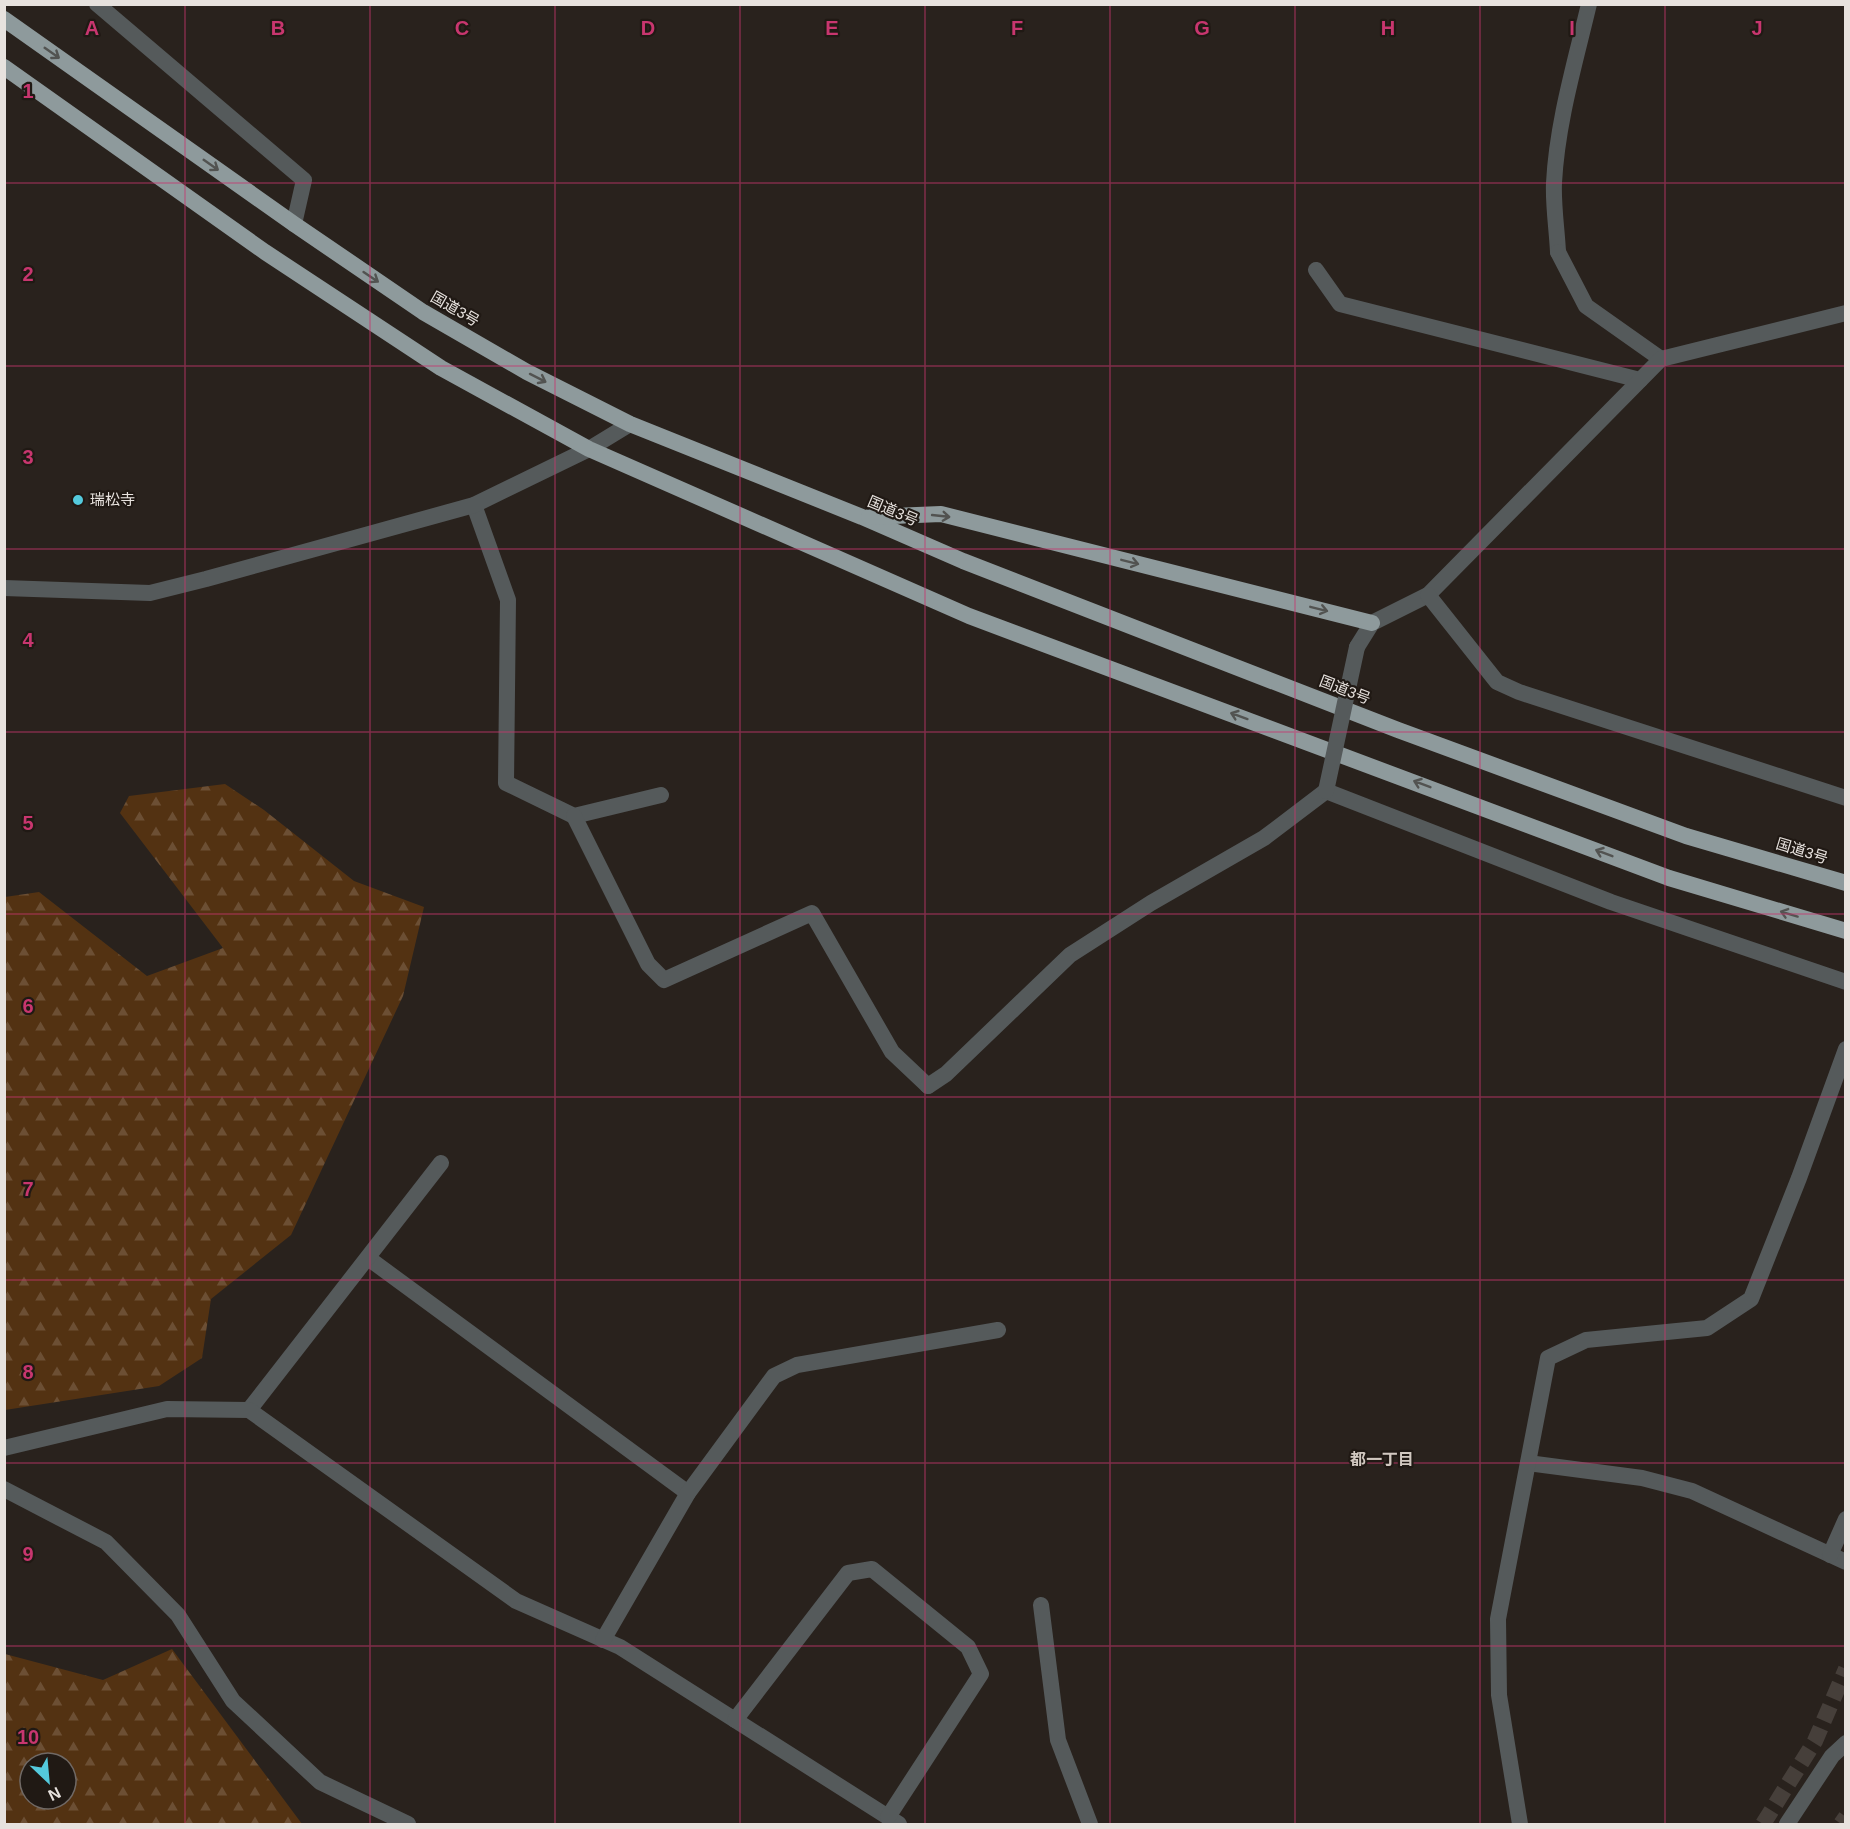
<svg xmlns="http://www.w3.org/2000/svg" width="1850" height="1829" font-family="Helvetica,'Noto Sans JP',sans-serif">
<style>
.forest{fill:url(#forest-firs);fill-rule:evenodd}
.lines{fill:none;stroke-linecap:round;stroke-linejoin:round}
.tertiary-tunnel{stroke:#463f3a;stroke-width:16;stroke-dasharray:16 8;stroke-linecap:butt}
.service{stroke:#555a5b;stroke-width:16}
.minor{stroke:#555a5b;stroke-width:16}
.tertiary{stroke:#555a5b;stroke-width:16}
.trunk{stroke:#8e9a9c;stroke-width:16}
.minor-bridge{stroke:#555a5b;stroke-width:16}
.oneway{stroke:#525351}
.grid{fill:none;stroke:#c8366f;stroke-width:1.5;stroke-opacity:0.55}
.poi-dot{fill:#54cadd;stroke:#201914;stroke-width:2}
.labels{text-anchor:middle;stroke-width:4.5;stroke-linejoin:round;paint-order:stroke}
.street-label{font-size:15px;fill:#e7e2de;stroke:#201914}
.poi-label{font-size:15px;fill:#e7e2de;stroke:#201914;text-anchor:start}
.neighbourhood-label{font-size:16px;font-weight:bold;fill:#d1c8c0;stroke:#201914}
.grid-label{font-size:20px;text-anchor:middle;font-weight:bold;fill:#c8366f;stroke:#201914;stroke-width:4.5;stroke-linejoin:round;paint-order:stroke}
</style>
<defs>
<pattern id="forest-firs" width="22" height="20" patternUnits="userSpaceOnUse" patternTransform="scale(1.5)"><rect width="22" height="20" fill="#533212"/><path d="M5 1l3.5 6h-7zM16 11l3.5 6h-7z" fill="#6c4f34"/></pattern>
</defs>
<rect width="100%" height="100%" fill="#29221d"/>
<g class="forest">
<path d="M225,784L264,810L354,881L424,907L403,996L291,1235L211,1299L202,1358L159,1386L5,1410V897L39,892L147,976L223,948L120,813L129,796Z"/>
<path d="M172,1649L302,1824H5V1654L103,1680ZM30,1763H66V1799H30Z"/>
</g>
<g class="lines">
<g class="tertiary-tunnel">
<path d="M1763,1824L1815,1741L1846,1669"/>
<path d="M1841,1824L1846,1817"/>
</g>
<g class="service">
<path d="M1558,252C1557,230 1553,205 1554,183C1557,123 1575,63 1589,4"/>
<path d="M474,505L508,600L506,783L574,816L661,795"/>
<path d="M574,816L648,964L664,980L812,913L892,1052L928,1086"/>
</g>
<g class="minor">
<path d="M97,4L304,180L294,224"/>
<path d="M1558,252L1586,306L1661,359"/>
<path d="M1316,270L1340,304L1640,380"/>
<path d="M4,588L150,593L206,579L474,505L589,449L630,424"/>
<path d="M1357,647L1372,623L1428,595L1661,359L1846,313"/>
<path d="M928,1086L946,1074L1070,955L1151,903L1264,838L1326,791L1611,902L1846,982"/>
<path d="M368,1258L688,1493"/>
<path d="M249,1410L441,1163"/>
<path d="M4,1448L167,1409L249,1410L516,1601L620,1647L899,1824"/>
<path d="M1528,1463L1642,1478L1692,1491L1846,1562"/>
<path d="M4,1489L106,1542L178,1615L233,1701L320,1782L408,1824"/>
<path d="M1830,1555L1846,1519"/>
<path d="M1041,1605L1058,1740L1090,1824"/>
<path d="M603,1640L688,1493L774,1376L797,1365L998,1330"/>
<path d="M735,1720L848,1573L872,1569L968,1647L981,1674L888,1817"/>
<path d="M1520,1824L1499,1695L1498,1619L1548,1358L1586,1340L1707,1328L1751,1299L1799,1178L1846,1049"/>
</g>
<g class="tertiary">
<path d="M1428,595L1497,682L1519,692L1846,798"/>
<path d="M1787,1824L1832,1756L1846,1743"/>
</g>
<g class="trunk">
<path d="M4,19L294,224L423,312L527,372L630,424L862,517L963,561L1398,730L1686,836L1846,883"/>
<path d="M4,67L265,252L441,368L589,449L969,616L1669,878L1846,931"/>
<path d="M869,517L941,514L1372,623"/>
</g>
<path class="minor-bridge" d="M1326,791L1357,647"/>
</g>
<defs><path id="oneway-shaft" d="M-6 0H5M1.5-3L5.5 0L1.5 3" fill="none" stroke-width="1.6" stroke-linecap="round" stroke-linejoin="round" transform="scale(1.5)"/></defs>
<g class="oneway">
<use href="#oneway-shaft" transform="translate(52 53) rotate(35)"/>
<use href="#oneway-shaft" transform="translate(211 165) rotate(35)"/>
<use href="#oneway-shaft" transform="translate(371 277) rotate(34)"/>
<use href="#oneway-shaft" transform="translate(538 378) rotate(27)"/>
<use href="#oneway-shaft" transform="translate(941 516) rotate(6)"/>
<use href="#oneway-shaft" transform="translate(1130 562) rotate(14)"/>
<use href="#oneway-shaft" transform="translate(1319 609) rotate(14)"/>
<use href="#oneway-shaft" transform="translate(1239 716) rotate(-160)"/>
<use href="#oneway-shaft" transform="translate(1422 784) rotate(-159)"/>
<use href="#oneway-shaft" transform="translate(1604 853) rotate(-159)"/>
<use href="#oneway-shaft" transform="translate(1789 914) rotate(-163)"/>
</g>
<path class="grid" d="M185,4V1824M370,4V1824M555,4V1824M740,4V1824M925,4V1824M1110,4V1824M1295,4V1824M1480,4V1824M1665,4V1824M4,183H1846M4,366H1846M4,549H1846M4,732H1846M4,914H1846M4,1097H1846M4,1280H1846M4,1463H1846M4,1646H1846"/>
<circle class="poi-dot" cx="78" cy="500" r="6"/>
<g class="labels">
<g class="street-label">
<text transform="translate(455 309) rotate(30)" y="5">国道3号</text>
<text transform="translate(893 511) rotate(23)" y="5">国道3号</text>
<text transform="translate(1345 690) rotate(21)" y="5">国道3号</text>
<text transform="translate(1802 851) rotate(17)" y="5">国道3号</text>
</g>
<g class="poi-label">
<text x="90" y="505">瑞松寺</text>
</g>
<g class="neighbourhood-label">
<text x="1382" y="1465">都一丁目</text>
</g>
</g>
<g class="grid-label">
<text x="92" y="35">A</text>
<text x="278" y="35">B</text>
<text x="462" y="35">C</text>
<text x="648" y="35">D</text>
<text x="832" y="35">E</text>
<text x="1017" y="35">F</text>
<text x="1202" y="35">G</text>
<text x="1388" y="35">H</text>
<text x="1572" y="35">I</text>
<text x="1757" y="35">J</text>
<text x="28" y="98">1</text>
<text x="28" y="281">2</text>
<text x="28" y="464">3</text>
<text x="28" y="647">4</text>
<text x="28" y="830">5</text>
<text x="28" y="1013">6</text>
<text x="28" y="1196">7</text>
<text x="28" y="1379">8</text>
<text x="28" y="1561">9</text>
<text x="28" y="1744">10</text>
</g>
<rect width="1850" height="1829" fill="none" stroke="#e7e2de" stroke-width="12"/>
<g transform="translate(48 1781) rotate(154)"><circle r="28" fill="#201914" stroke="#706965" stroke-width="1.5"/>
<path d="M0-4.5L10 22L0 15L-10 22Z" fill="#54cadd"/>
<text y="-9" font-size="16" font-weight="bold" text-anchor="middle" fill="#e7e2de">N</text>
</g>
</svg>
